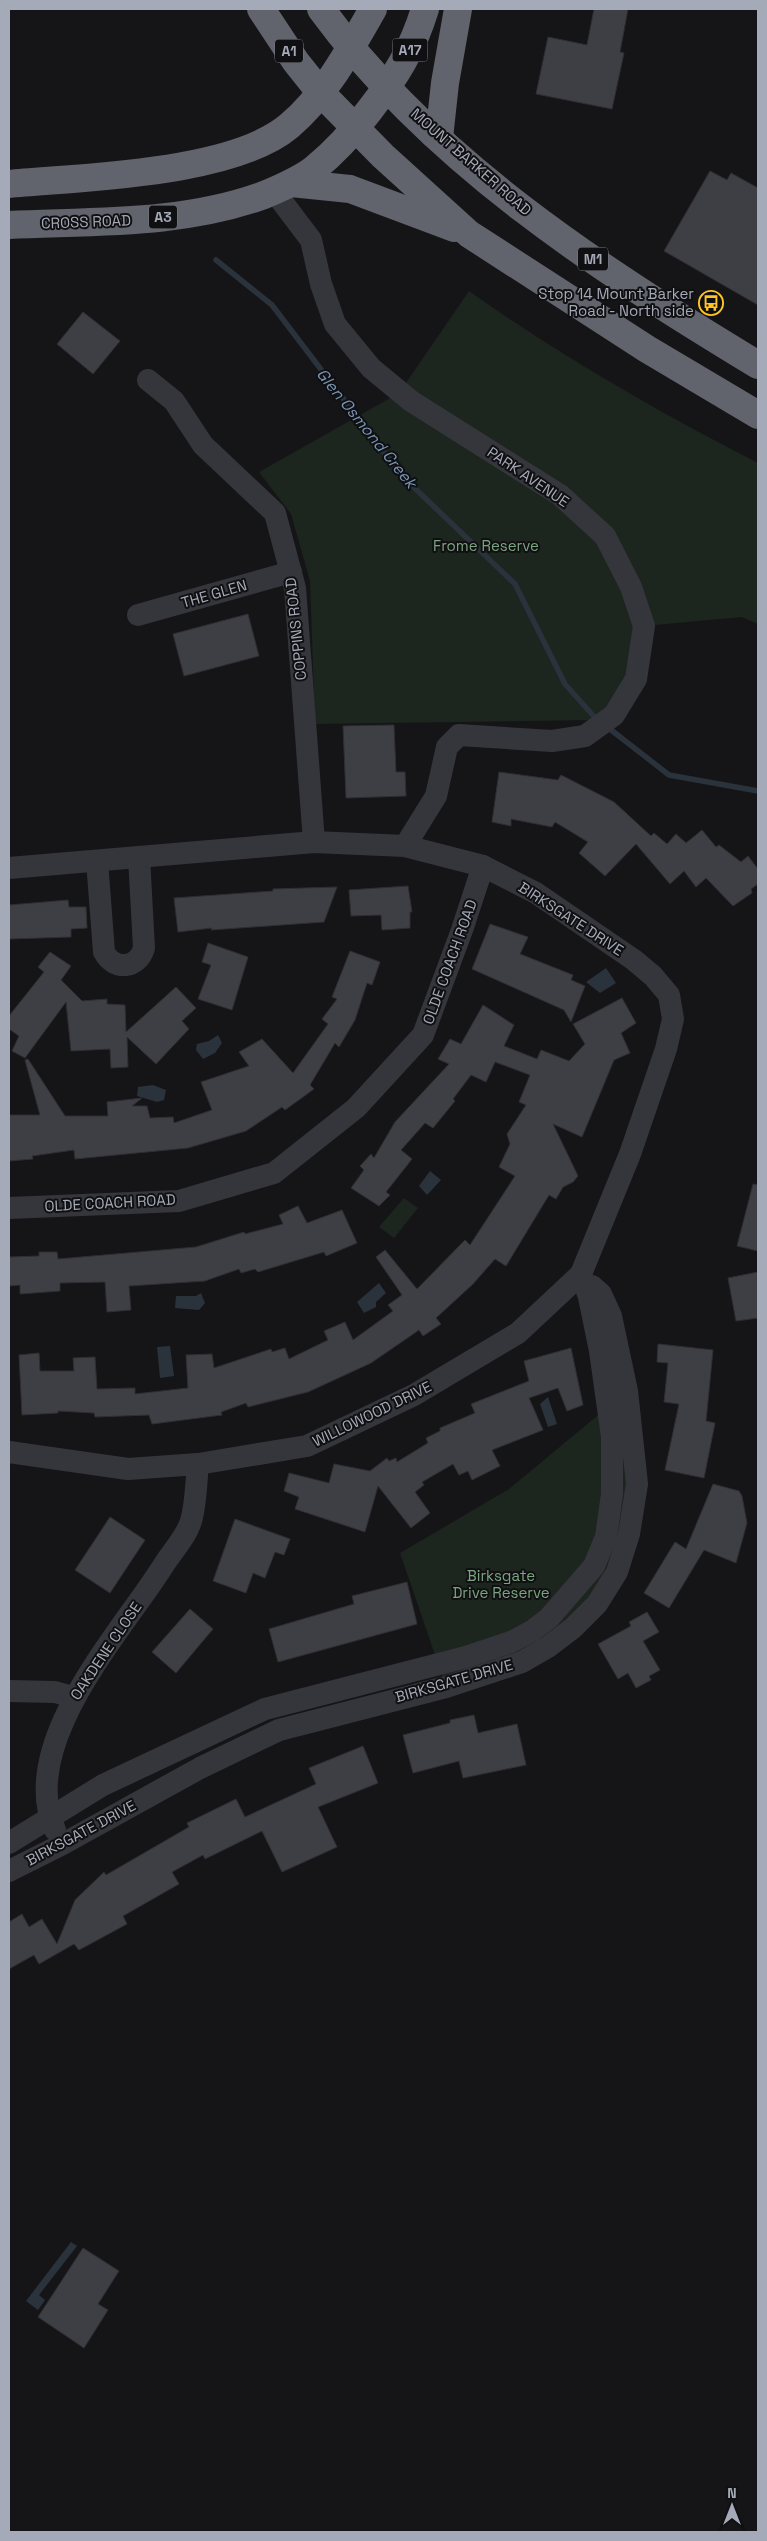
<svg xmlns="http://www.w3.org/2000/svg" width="767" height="2541" font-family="'Space Grotesk',sans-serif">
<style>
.green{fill:#1c251e}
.water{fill:#2a323c}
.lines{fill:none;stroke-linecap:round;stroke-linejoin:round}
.stream{stroke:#2a323c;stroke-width:5.5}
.building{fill:#3e3f44;stroke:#2f2e33}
.minor{stroke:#35363c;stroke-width:22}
.highway{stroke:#61636d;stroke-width:28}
.labels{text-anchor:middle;stroke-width:4;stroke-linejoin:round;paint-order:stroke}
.shield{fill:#101012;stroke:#787c86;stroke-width:1}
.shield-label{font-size:14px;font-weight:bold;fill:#a5aab8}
.street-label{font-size:15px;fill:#a5aab8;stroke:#101012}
.poi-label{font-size:15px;fill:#a5aab8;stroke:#101012;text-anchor:end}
.park-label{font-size:15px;fill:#7ba580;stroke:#101012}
.water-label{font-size:16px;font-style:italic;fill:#7995b6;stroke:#101012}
</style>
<rect width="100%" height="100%" fill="#151517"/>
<g class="green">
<path d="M469,291C561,356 658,412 758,463V624L742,617L644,626L636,679L596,720L315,724L310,581L291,514L259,472L399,393Z"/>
<path d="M404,1198L418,1208L394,1238L379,1227Z"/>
<path d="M627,1391L629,1534L573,1628L446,1687L400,1553L509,1489Z"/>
</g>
<g class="water">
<path d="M606,968L616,983L600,993L586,982Z"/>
<path d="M218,1035L222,1043L215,1053L203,1059L196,1050L197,1044L209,1041Z"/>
<path d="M153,1085L166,1090L164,1100L157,1102L137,1096L138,1087Z"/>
<path d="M430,1171L441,1180L427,1195L419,1186Z"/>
<path d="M379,1283L386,1293L376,1302V1307L364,1313L357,1302Z"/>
<path d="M201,1293L205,1303L199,1310L175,1308L176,1296H196Z"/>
<path d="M170,1346L174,1376L160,1378L157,1347Z"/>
<path d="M548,1397L557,1424L548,1427L540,1404Z"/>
<path d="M71,2242L77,2246L39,2295L45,2300L38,2310L26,2301Z"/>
</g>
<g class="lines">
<g class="stream">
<path d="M216,260L272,305L402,476L515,584L565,684L598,721"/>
<path d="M606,726L669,775L758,791"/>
</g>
</g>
<g class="building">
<path d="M594,9H628L620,52L624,53L612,109L536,94L548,37L587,45Z"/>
<path d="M710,171L727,180L731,173L758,188V305L664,251Z"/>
<path d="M83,312L120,341L93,374L57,344Z"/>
<path d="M248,614L259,656L184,676L173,634Z"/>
<path d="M394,725L396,772H405L406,796L346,798L343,726Z"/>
<path d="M499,772L558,780L561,775L614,802L651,836L654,833L667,844L676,834L686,843L702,830L716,847L719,845L741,862L748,856L758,869V884L751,889L752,893L733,906L706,878L696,887L684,871L670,884L636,844L605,876L579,853L588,842L555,822L552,827L511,819V826L492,822Z"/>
<path d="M408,886L412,912H410V928L382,930L381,915L351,916L349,890Z"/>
<path d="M337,887L324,922L211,930L212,928L178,932L174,898L273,891V889Z"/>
<path d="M68,900L69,907H86L87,928L71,929V937L9,939V905Z"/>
<path d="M490,924L528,937L520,954L573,975L571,980L585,986L571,1022L564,1010L472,969Z"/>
<path d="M208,943L248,957L232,1010L198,999L211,965L202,962Z"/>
<path d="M350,951L380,962L372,985L367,983L355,1020L339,1047L335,1043L310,1085L314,1089L285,1110L282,1107L246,1131L188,1148L75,1159L74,1150L32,1156L33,1159L9,1161V1115H40L25,1060L28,1059L65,1116H108L107,1102L142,1098L132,1106H147L150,1118L173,1117L174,1123L212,1110L201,1082L249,1066L239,1052L262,1039L293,1073L328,1024L322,1019L337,999L332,997Z"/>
<path d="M50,952L71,966L61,980L82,1001L107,999V1004L125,1005L126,1032L176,987L196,1008L182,1021L189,1029L156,1064L127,1037L128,1067L111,1068L110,1049L71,1051L66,1002L25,1058L12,1051L19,1036L9,1029V1016L44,972L38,967Z"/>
<path d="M622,998L636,1023L621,1033L630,1053L614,1060L582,1137L553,1124L578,1176L573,1182L563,1187L556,1199L549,1195L506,1266L495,1259L473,1284L436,1318L441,1324L423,1336L419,1330L371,1363L308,1392L248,1407L246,1403L221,1412L222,1415L152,1424L149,1415L95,1417L94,1413L58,1411V1413L22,1415L19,1355L39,1353L40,1371H74L73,1358L95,1357L97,1389L135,1388V1394L188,1388L186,1355L212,1354L214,1368L271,1349L272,1352L285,1348L289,1359L328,1340L324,1331L345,1322L353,1340L393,1311L388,1305L402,1295L376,1257L385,1250L417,1289L465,1240L470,1245L515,1176L499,1167L510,1144L507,1134L526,1105L519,1102L530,1075L495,1062L486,1082L471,1075L453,1099L455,1101L433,1128L425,1123L401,1150L412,1159L386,1192L390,1195L379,1206L351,1188L364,1170L360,1166L371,1154L374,1158L395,1122L449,1064L438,1059L450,1039L461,1044L483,1005L514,1025L504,1046L537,1059L541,1050L569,1061L585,1044L573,1024Z"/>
<path d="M753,1184L758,1185V1251L737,1246Z"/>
<path d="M298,1206L307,1223L342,1210L357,1243L326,1256L324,1252L258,1272L255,1269L241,1273L239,1269L205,1281L129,1286L131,1310L107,1312L105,1282L60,1283V1291L20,1294V1285L9,1286V1257L39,1256V1252H57L58,1259L196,1247L244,1232L245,1234L283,1224L279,1215Z"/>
<path d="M758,1272V1318L736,1321L728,1278Z"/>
<path d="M658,1344L713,1350L706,1421L715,1423L704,1478L665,1470L679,1404L664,1402L668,1363L657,1362Z"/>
<path d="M571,1348L583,1405L567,1411L558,1388L529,1398L543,1430L492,1450L500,1466L472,1480L468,1471L459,1475L453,1464L422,1482L424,1485L415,1492L430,1513L411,1528L378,1486L365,1532L295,1509L299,1497L284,1491L289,1473L329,1483L334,1464L370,1471L387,1458L389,1461L396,1458L397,1462L428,1443L426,1438L440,1431V1428L475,1413L471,1404L529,1381L524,1361Z"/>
<path d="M713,1484L739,1491L742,1496L747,1523L736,1563L704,1550L669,1608L644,1593L675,1542L686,1549Z"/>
<path d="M110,1517L145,1540L110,1593L75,1570Z"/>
<path d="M235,1519L290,1539L284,1555L275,1552L265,1578L253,1573L246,1593L213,1581Z"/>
<path d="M407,1582L417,1624L278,1662L269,1629L354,1604L352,1596Z"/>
<path d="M190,1609L213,1629L176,1673L152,1652Z"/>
<path d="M647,1612L659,1632L643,1641L660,1670L649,1676L651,1680L636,1688L628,1673L618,1679L598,1644L631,1626L629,1622Z"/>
<path d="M474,1715L478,1733L517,1724L526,1765L463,1778L459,1761L413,1773L403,1735L450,1723V1720Z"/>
<path d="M363,1746L378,1783L318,1807L337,1847L282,1872L262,1831L205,1859L203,1855L172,1872L179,1884L123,1916L127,1924L79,1950L74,1944L39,1964L34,1955L9,1969V1922L22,1914L29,1927L42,1919L57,1944L75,1900L104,1872L106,1875L189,1827L187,1823L236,1799L245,1817L316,1784L309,1768Z"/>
<path d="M83,2248L119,2271L98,2304L108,2310L84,2348L38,2317Z"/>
</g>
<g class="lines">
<g class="minor">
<path d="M270,192L280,199L311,240L321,284L335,324L371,368L411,401L560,495L605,536L631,587L644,626L636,679L614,715L585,736L552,741L459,735L447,747L436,796L405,846"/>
<path d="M148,380L174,401L203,445L275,513L295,588L314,842"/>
<path d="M138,615L291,572"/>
<path d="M97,861L104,952C114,971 138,969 144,948L139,857"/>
<path d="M9,868L314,842L405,846L483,866L536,893L634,960L653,976L669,995L673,1019L666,1049L630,1154L581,1274L589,1297L600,1351L612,1437V1494L606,1537L594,1566L549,1618L532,1631L511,1642L466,1657L265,1709L103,1785L9,1843"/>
<path d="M9,1208L179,1201L274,1173L356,1108L423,1035L462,930L483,866"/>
<path d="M9,1452L128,1469L198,1464L307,1446L414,1395L518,1333L581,1274"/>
<path d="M9,1691L55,1692L73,1697"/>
<path d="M55,1830C16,1744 122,1632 165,1563C173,1551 187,1535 191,1521C196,1504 196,1483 198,1464"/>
<path d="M9,1871L61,1845L200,1768L279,1730L446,1687L522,1662L548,1647L573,1628L597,1604L617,1572L629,1534L637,1484L627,1391L611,1316L601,1294L592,1286"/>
</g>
<g class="highway">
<path d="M261,9L296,62L320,92L383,156L469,234L647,349L758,415"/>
<path d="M321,9C433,162 598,268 758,365"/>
<path d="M439,138L445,83L458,9"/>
<path d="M291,183L350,189L454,228"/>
<path d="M9,184C83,177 232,174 289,126C325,96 350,49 373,9"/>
<path d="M9,225C94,221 182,225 264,195C281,188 300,180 314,169C335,152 353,132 369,111C396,76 412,51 425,9"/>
</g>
</g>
<defs>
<symbol id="bus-ring" viewBox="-11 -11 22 22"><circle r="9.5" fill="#101012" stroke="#ffc524" stroke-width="1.5"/><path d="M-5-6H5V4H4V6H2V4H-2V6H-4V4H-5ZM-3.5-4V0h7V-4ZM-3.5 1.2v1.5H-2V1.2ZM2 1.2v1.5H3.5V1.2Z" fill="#ffc524"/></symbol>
</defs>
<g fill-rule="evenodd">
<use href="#bus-ring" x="697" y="289" width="28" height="28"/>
</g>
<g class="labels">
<g class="shield">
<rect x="392.5" y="38.5" width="35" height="23" rx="4"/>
<rect x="275" y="39.5" width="28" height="23" rx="4"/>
<rect x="149" y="205.5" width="28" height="23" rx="4"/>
<rect x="578" y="247.5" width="30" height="23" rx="4"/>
</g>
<g class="shield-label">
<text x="410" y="55">A17</text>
<text x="289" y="56">A1</text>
<text x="163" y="222">A3</text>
<text x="593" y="264">M1</text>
</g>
<g class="street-label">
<text transform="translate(471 162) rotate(41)" y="5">MOUNT BARKER ROAD</text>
<text transform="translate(86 222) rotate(-2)" y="5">CROSS ROAD</text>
<text transform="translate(528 477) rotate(34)" y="5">PARK AVENUE</text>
<text transform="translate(214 594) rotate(-16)" y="5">THE GLEN</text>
<text transform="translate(296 629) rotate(-96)" y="5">COPPINS ROAD</text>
<text transform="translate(571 919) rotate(33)" y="5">BIRKSGATE DRIVE</text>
<text transform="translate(450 962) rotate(-70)" y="5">OLDE COACH ROAD</text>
<text transform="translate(110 1203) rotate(-3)" y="5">OLDE COACH ROAD</text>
<text transform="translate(372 1414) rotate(-26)" y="5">WILLOWOOD DRIVE</text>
<text transform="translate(106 1651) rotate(-56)" y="5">OAKDENE CLOSE</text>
<text transform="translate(454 1681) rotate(-16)" y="5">BIRKSGATE DRIVE</text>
<text transform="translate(81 1833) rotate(-28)" y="5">BIRKSGATE DRIVE</text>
</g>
<g class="poi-label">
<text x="694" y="299">Stop 14 Mount Barker<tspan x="694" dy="17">Road - North side</tspan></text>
</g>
<g class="park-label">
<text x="486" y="551">Frome Reserve</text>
<text x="501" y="1581">Birksgate<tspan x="501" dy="17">Drive Reserve</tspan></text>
</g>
<g class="water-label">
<text transform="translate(367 428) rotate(51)" y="6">Glen Osmond Creek</text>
</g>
</g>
<rect width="767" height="2541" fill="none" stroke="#a5aab8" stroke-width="20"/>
<g transform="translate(732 2506)" stroke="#101012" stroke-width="4" paint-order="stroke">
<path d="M0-4L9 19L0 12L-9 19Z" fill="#a5aab8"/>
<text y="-8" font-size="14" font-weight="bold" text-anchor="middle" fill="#a5aab8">N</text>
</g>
</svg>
